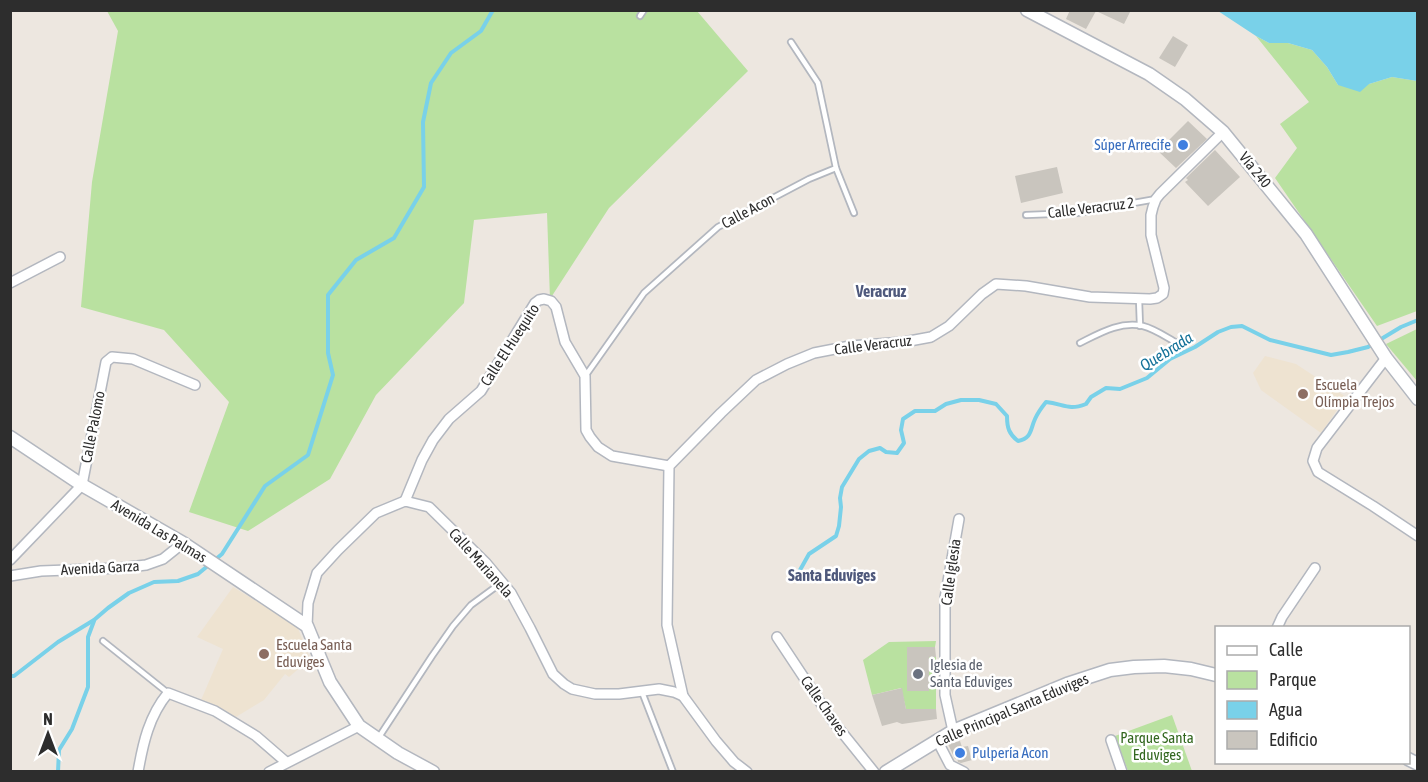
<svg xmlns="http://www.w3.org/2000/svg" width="1428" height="782" font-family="'Asap Condensed',sans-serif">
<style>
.education{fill:#eee3d1}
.green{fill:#b9e1a0}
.water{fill:#79d1e9}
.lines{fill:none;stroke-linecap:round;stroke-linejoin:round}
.stream{stroke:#79d1e9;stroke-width:4}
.building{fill:#c9c5be}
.lane-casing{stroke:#b3b7bf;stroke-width:8}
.street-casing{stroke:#b3b7bf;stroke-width:12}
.secondary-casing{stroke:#b3b7bf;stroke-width:15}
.lane{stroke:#fff;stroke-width:4.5}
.street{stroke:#fff;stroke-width:9}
.secondary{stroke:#fff;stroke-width:12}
.shop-dot{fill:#3f7fe0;stroke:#fff;stroke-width:2}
.education-dot{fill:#8d6e63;stroke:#fff;stroke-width:2}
.worship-dot{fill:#6b7280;stroke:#fff;stroke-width:2}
.labels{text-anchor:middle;stroke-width:5;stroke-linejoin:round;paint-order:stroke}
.shop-label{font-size:15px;fill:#366cbe;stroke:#fff;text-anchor:end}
.street-label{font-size:15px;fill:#2d2d2d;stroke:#fff}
.education-label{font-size:15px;fill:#785e54;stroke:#fff;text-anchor:start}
.worship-label{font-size:15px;fill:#5b616d;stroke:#fff;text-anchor:start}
.park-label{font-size:15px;fill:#32671f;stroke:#fff}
.neighbourhood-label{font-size:16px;font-weight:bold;fill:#4f597c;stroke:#fff}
.water-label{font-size:16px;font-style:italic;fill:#157299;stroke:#fff}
</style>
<rect width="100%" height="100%" fill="#ede7e0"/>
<g class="education">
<path d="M1265,356L1296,364L1346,397L1321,433L1261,390L1253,373Z"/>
<path d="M233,587L297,626L310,659L289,677L285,674L264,700L236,717L201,700L223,649L197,637Z"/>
</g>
<g class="green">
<path d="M107,11H697L748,71L609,208L550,299L547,213L474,220L464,303L376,395L330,479L248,531L189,512L229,402L164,330L81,307L92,182L118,31Z"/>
<path d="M1256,36L1269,43H1288L1312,50L1327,67L1338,85L1369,84L1392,77L1417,81V311L1377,326L1275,178L1297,148L1280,124L1309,102Z"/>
<path d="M1417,329V381L1386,344Z"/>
<path d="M936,641L935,647H907V690L929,657H936V709H906L901,688L872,695L863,660L889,642Z"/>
<path d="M1172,715L1192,771H1128L1115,736Z"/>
</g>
<path class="water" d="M1218,11H1417V81L1392,77L1369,84L1360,92L1338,85L1327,67L1312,50L1288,43H1269L1256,36Z"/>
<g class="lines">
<g class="stream">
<path d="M795,579L809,554L836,536L839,526L841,507L840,498L842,487L859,459L869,451L880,448L886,452L897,453L904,443L901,430L903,419L915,411H935L946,404L961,400H979L996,404L1007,416C1007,428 1009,434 1018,441C1032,438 1030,430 1035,419C1038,412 1042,407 1046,402C1064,404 1068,411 1086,404L1091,397L1106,388L1120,389L1147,378L1170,359L1195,347L1218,332L1231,327L1242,326L1270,340L1331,355L1348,352L1368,347L1401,327L1418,320"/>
<path d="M10,676H14L58,642L94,620L108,608L129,593L154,582L178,581L198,574L222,554L265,486L308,455L333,375L328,353V295L356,260L394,238L424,187L423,122L431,83L451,53L481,31L493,10"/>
<path d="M58,772L59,750L72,729L88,687V637L94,621"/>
</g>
</g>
<g class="building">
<path d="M1070,10H1131L1124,24L1096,11L1086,29L1066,19Z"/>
<path d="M1173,36L1188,45L1175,67L1159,58Z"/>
<path d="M1188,121L1207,139L1176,168L1158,151Z"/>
<path d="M1215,150L1240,177L1208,206L1185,182L1188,180L1186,178Z"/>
<path d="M1057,167L1063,193L1021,203L1015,176Z"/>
<path d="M907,647H935L936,657H929V691H907Z"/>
<path d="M902,688L906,709H936L937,719L902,724L897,722L882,726L872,695Z"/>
<path d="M960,741L962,747L968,746L972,760L961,763L958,762L957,758L955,759L948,744Z"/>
</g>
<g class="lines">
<defs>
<g id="lane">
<path d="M640,16L644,10"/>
<path d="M836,168L854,213"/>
<path d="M1026,215L1077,213L1156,199"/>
<path d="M1139,299L1140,326"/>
<path d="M1080,343C1100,333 1120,321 1143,326C1155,329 1166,337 1177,343"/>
<path d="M586,375L644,293L718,227L809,179L836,168L818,83L791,42"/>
<path d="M103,641L168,693"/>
<path d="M642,692L673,772"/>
<path d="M379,737L432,656L453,626L471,605L501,583"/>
</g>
<g id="street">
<path d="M10,283L60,257"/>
<path d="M1386,358L1317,448L1313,461L1318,472L1373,506L1418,536"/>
<path d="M405,501L422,460L433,440L449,419L481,391L535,303L539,300L544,299L551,301L556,307L565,342L585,376L586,430L590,437L598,447L612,456L669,466"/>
<path d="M10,560L82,485L106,362L112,357L133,359L195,385"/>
<path d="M10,576L41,571L120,568L146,565L163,559L183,543"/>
<path d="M307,626L308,603L317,573L338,550L376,513L405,501L429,507L486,563L511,593L530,628L553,674L564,684L572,689L595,694H619L659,689L674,692L683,696"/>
<path d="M1277,628L1282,617L1315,568"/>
<path d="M777,637L832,720L874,772"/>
<path d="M953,731L945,695V598L959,519"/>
<path d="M937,740L950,765L964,772"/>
<path d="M1111,740L1122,772"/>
<path d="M138,772C143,743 149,716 168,693L215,711L256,736L286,762"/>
<path d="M269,772L359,726"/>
<path d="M747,772L734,762L716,741L683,696L667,625L669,466L721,413L756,380L787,364L814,353L850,346L904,342L931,337L949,326L982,294L996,284L1026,286L1090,297L1150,299L1157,298L1163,294L1164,288L1151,235V215L1153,207L1156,199L1160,194L1223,132"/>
</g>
<g id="secondary">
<path d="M1027,10L1149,74L1185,99L1223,132L1306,234L1386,358L1418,399"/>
<path d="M10,437L82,485L183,543L307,626L330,682L359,726L398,753L433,772"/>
<path d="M1408,759L1418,764"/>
<path d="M886,772L953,731L1067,684L1110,670L1134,667L1164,666L1191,669L1216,675"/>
</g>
</defs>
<use href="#lane" class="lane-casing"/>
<use href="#street" class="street-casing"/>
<use href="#secondary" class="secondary-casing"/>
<use href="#lane" class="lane"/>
<use href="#street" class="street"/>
<use href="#secondary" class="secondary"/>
</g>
<g class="shop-dot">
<circle cx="1183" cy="145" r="6"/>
<circle cx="960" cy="753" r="6"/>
</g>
<g class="education-dot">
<circle cx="1303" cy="394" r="6"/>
<circle cx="264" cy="654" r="6"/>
</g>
<circle class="worship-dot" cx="918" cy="674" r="6"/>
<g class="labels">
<g class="shop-label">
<text x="1171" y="150">Súper Arrecife</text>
<text x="972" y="758" text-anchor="start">Pulpería Acon</text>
</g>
<g class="street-label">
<text transform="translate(1255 170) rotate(51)" y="5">Vía 240</text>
<text transform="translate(1091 208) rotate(-7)" y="5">Calle Veracruz 2</text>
<text transform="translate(748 211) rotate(-28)" y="5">Calle Acon</text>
<text transform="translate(510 345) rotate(-57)" y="5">Calle El Huequito</text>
<text transform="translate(873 345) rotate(-7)" y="5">Calle Veracruz</text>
<text transform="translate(93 427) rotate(-79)" y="5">Calle Palomo</text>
<text transform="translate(159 531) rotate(31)" y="5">Avenida Las Palmas</text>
<text transform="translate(481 563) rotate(48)" y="5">Calle Marianela</text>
<text transform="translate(100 568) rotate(-3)" y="5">Avenida Garza</text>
<text transform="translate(951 572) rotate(-82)" y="5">Calle Iglesia</text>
<text transform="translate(824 706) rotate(55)" y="5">Calle Chaves</text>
<text transform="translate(1012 710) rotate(-23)" y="5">Calle Principal Santa Eduviges</text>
</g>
<g class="education-label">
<text x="1315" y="390">Escuela<tspan x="1315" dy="17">Olímpia Trejos</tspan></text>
<text x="276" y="650">Escuela Santa<tspan x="276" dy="17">Eduviges</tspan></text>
</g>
<g class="worship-label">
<text x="930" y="670">Iglesia de<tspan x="930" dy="17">Santa Eduviges</tspan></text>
</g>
<g class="park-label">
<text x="1157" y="743">Parque Santa<tspan x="1157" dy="17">Eduviges</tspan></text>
</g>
<g class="neighbourhood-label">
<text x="881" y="297">Veracruz</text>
<text x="832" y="581">Santa Eduviges</text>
</g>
<g class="water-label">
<text transform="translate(1166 351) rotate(-32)" y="6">Quebrada</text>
</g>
</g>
<rect width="1428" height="782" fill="none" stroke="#2d2d2d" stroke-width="24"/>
<rect x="1215" y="626" width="195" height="138" fill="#ffffff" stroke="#ababab" stroke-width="1.5"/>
<rect x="1227" y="646" width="30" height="9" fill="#ffffff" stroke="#ababab" stroke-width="1.5"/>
<text x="1269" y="656" font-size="18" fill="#2d2d2d">Calle</text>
<rect x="1227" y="671" width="30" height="18" fill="#b9e1a0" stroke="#ababab" stroke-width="1.5"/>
<text x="1269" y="686" font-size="18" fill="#2d2d2d">Parque</text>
<rect x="1227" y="701" width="30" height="18" fill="#79d1e9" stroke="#ababab" stroke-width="1.5"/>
<text x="1269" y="716" font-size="18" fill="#2d2d2d">Agua</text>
<rect x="1227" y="731" width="30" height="18" fill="#c9c5be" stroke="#ababab" stroke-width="1.5"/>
<text x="1269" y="746" font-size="18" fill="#2d2d2d">Edificio</text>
<g transform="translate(48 734)" stroke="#ffffff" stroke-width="4.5" paint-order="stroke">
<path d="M0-4.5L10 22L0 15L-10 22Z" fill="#2d2d2d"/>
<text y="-9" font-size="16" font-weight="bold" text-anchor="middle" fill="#2d2d2d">N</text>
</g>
</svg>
